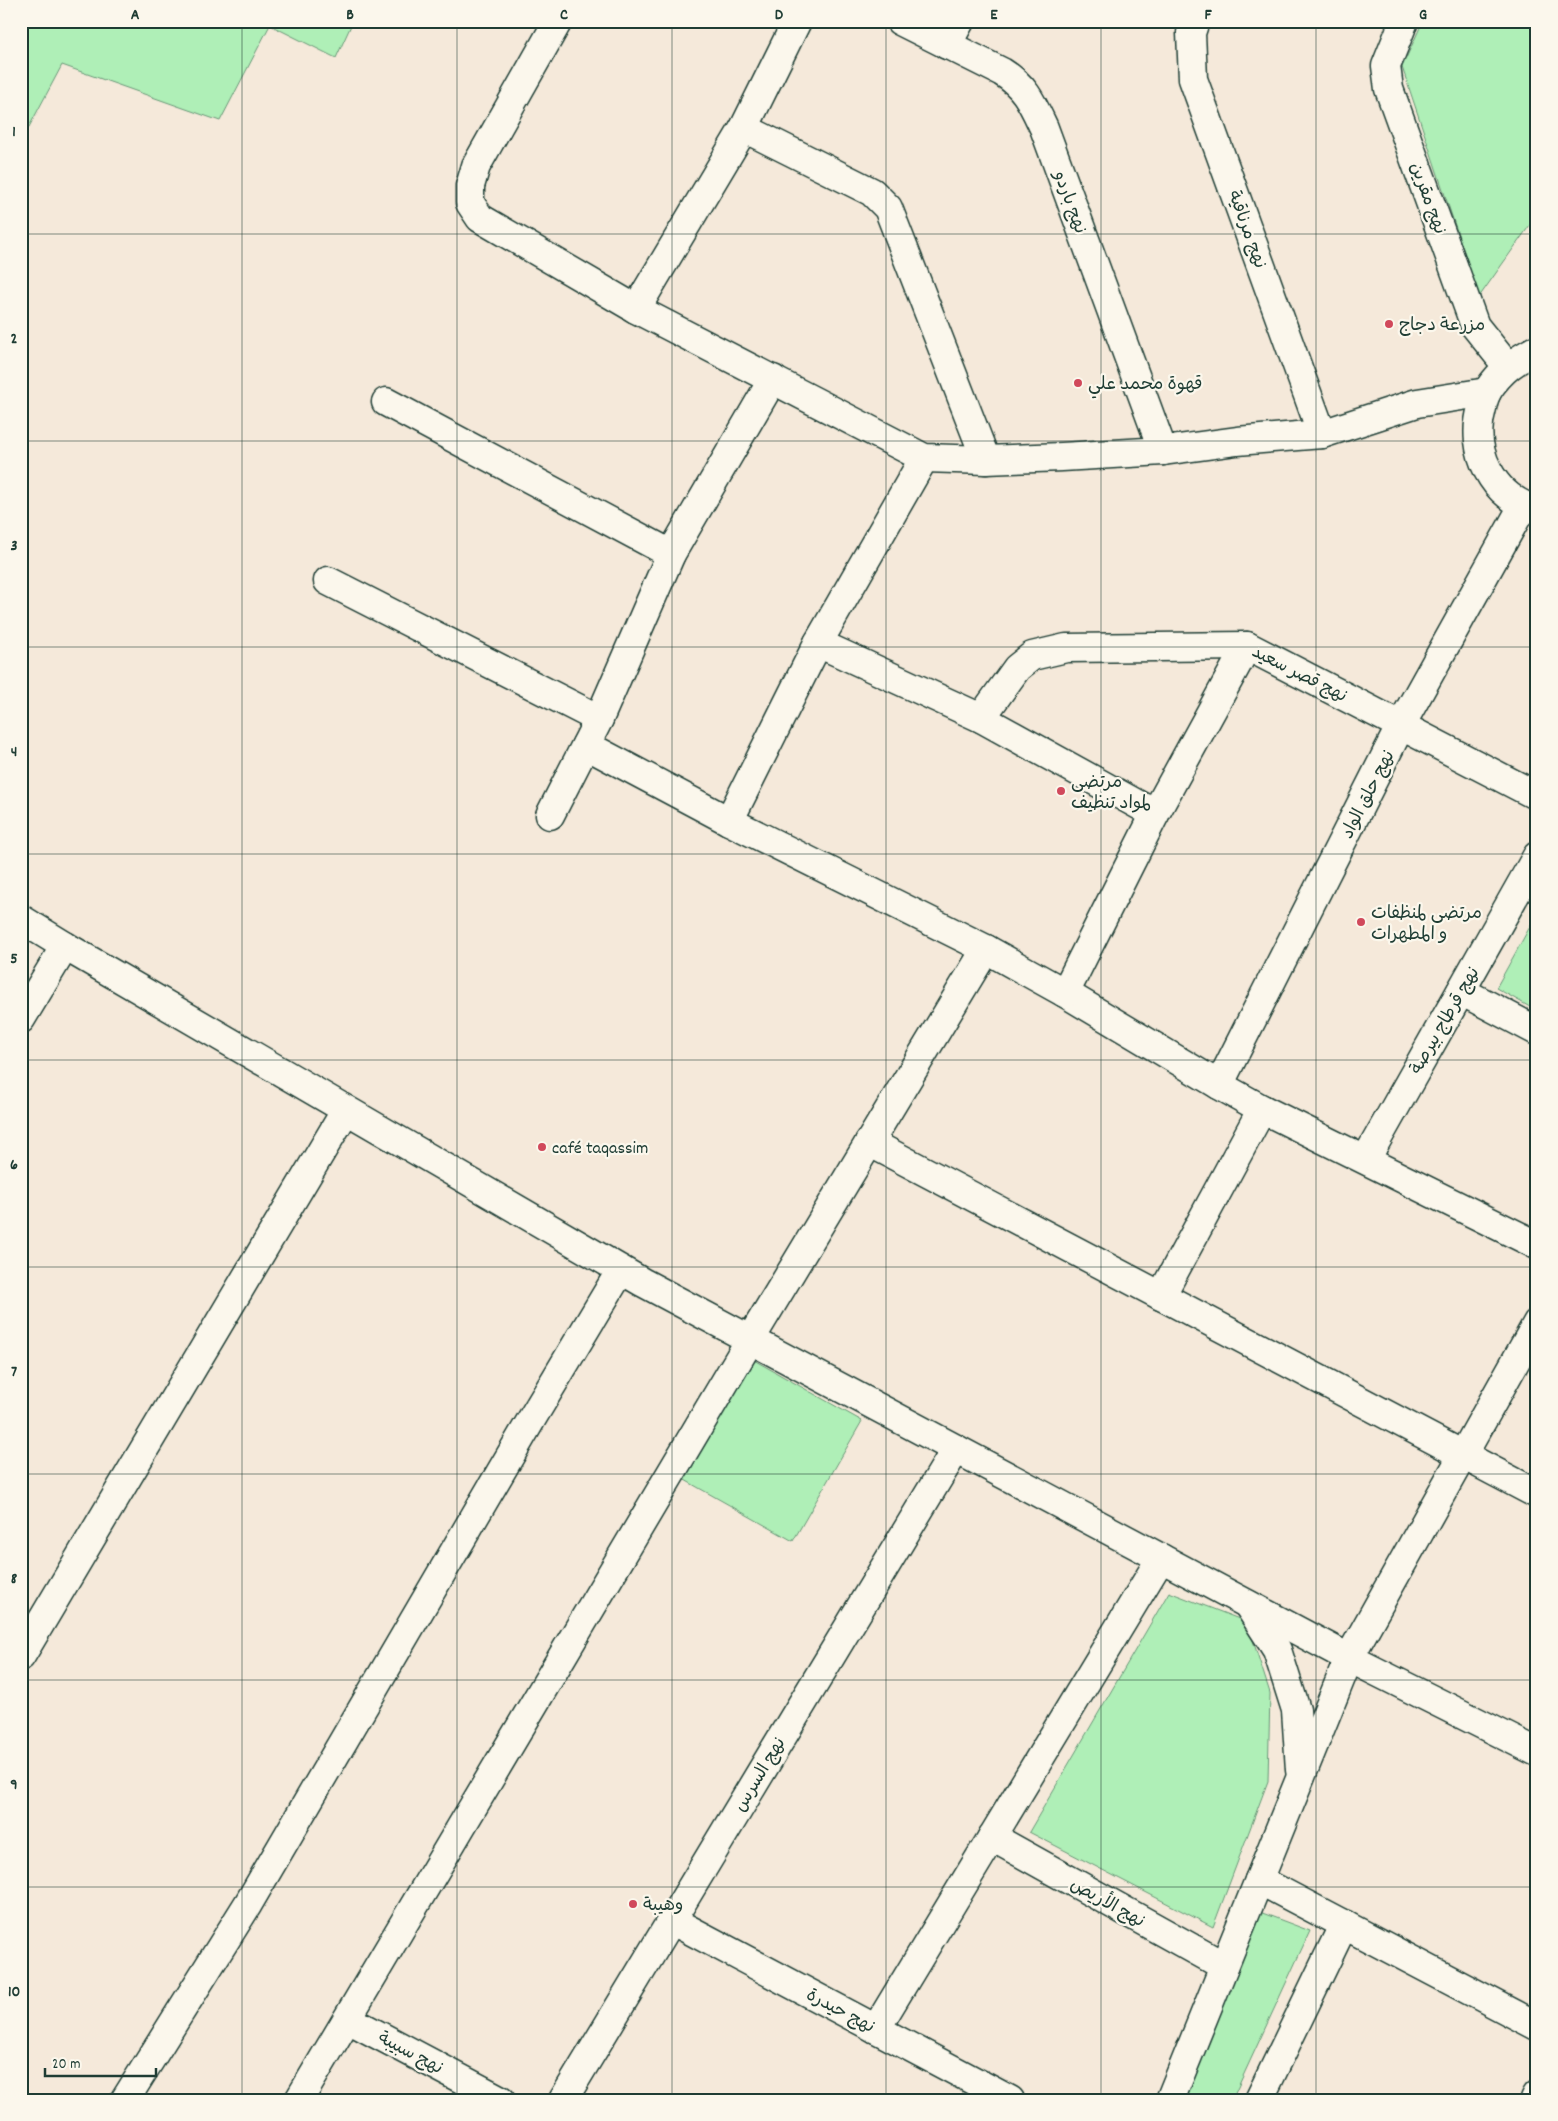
<svg xmlns="http://www.w3.org/2000/svg" width="1558" height="2121" font-family="Dekko,'Playpen Sans Arabic',sans-serif">
<style>
.green{fill:#afefb7;stroke:#679676}
.lines{fill:none;stroke-linecap:round;stroke-linejoin:round}
.street-casing{stroke:#1f3d34;stroke-width:31}
.street{stroke:#fbf7ec;stroke-width:28}
.grid{fill:none;stroke:#1f3d34;stroke-width:1;stroke-opacity:0.55}
.poi-dot{fill:#d1495b;stroke:#fbf7ec;stroke-width:2}
.labels{text-anchor:middle;stroke-width:4.5;stroke-linejoin:round;paint-order:stroke}
.street-label{font-size:18px;fill:#1f3d34;stroke:#fbf7ec}
.poi-label{font-size:18px;fill:#1f3d34;stroke:#fbf7ec;text-anchor:start}
.neatline{fill:none;stroke:#1f3d34;stroke-width:2}
.grid-label{font-size:16px;text-anchor:middle;font-weight:bold;fill:#1f3d34}
</style>
<rect width="100%" height="100%" fill="#f5e9da"/>
<filter id="ink" filterUnits="userSpaceOnUse"><feTurbulence type="fractalNoise" baseFrequency=".02" numOctaves="2"/><feDisplacementMap in="SourceGraphic" scale="10" xChannelSelector="R" yChannelSelector="G"/><feConvolveMatrix kernelMatrix="1 2 1 2 8 2 1 2 1" color-interpolation-filters="sRGB"/></filter>
<g filter="url(#ink)">
<g class="green">
<path d="M21,21H353L336,58L270,25L220,121L62,65L21,142Z"/>
<path d="M1423,21H1537V215L1479,297L1402,67Z"/>
<path d="M1537,914V1011L1496,988Z"/>
<path d="M752,1359L862,1421L793,1541L683,1479Z"/>
<path d="M1169,1592L1247,1622L1270,1693L1268,1781L1213,1927L1029,1832Z"/>
<path d="M1257,1911L1310,1931L1232,2100H1179Z"/>
</g>
<g class="lines">
<defs>
<g id="street">
<path d="M558,21L476,166L470,186V203L480,218L636,309L924,458L986,460L1062,457L1163,451L1237,441L1322,434L1417,403L1487,392"/>
<path d="M900,21L1002,72C1026,87 1032,103 1044,128L1163,451"/>
<path d="M1195,21L1191,33L1193,79L1322,434"/>
<path d="M1404,21L1386,66L1389,89L1475,326L1507,366"/>
<path d="M947,45L960,21"/>
<path d="M744,128L872,192L888,208L986,460"/>
<path d="M636,309L744,128L797,21"/>
<path d="M1537,349C1515,361 1502,369 1488,390C1485,395 1483,402 1482,408C1469,451 1493,498 1537,510"/>
<path d="M386,402L671,554"/>
<path d="M328,581L599,719"/>
<path d="M818,643L981,718L1155,814"/>
<path d="M981,718L1017,668L1032,656L1066,648L1247,646L1537,796"/>
<path d="M586,745L729,821L986,949L1065,993L1219,1085L1262,1109L1537,1245"/>
<path d="M550,815L599,719L671,554L773,379"/>
<path d="M729,821L818,643L924,458"/>
<path d="M21,919L65,946L642,1282L1349,1658L1537,1752"/>
<path d="M1461,991L1537,1031"/>
<path d="M1065,993L1155,814L1247,646"/>
<path d="M21,1019L65,946"/>
<path d="M1219,1085L1401,725L1523,506"/>
<path d="M869,1142L1537,1494"/>
<path d="M1366,1159L1537,856"/>
<path d="M1161,1296L1262,1109"/>
<path d="M1248,1605L1277,1650L1296,1710L1300,1770"/>
<path d="M21,1656L346,1110"/>
<path d="M992,1837L1224,1966"/>
<path d="M1259,1880L1537,2026"/>
<path d="M671,1920L1010,2100"/>
<path d="M348,2019L501,2100"/>
<path d="M876,2029L1161,1558"/>
<path d="M125,2100L248,1904L534,1415L621,1270"/>
<path d="M299,2100L750,1340L986,949"/>
<path d="M563,2100L956,1449"/>
<path d="M1170,2100L1349,1658L1537,1323"/>
<path d="M1259,2100L1344,1924"/>
<path d="M1535,2100L1537,2096"/>
</g>
</defs>
<use href="#street" class="street-casing"/>
<use href="#street" class="street"/>
</g>
</g>
<path class="grid" d="M242,21V2100M457,21V2100M672,21V2100M886,21V2100M1101,21V2100M1316,21V2100M21,234H1537M21,441H1537M21,647H1537M21,854H1537M21,1060H1537M21,1267H1537M21,1474H1537M21,1680H1537M21,1887H1537"/>
<g class="poi-dot">
<circle cx="1389" cy="324" r="5"/>
<circle cx="1078" cy="383" r="5"/>
<circle cx="1061" cy="791" r="5"/>
<circle cx="1361" cy="922" r="5"/>
<circle cx="542" cy="1147" r="5"/>
<circle cx="633" cy="1904" r="5"/>
</g>
<g class="labels">
<g class="street-label">
<text transform="translate(1429 198) rotate(70)" y="6">نهج مقرين</text>
<text transform="translate(1071 202) rotate(70)" y="6">نهج باردو</text>
<text transform="translate(1248 229) rotate(70)" y="6">نهج مرناقية</text>
<text transform="translate(1300 673) rotate(27)" y="6">نهج قصر سعيد</text>
<text transform="translate(1367 794) rotate(-63)" y="6">نهج حلق الواد</text>
<text transform="translate(1444 1020) rotate(-60)" y="6">نهج قرطاج بيرصة</text>
<text transform="translate(759 1774) rotate(-59)" y="6">نهج السرس</text>
<text transform="translate(1108 1902) rotate(29)" y="6">نهج الأريص</text>
<text transform="translate(841 2010) rotate(28)" y="6">نهج حيدرة</text>
<text transform="translate(411 2052) rotate(28)" y="6">نهج سبيبة</text>
</g>
<g class="poi-label">
<text x="1399" y="330">مزرعة دجاج</text>
<text x="1088" y="389">قهوة محمد علي</text>
<text x="1071" y="787">مرتضى<tspan x="1071" dy="21">لمواد تنظيف</tspan></text>
<text x="1371" y="918">مرتضى لمنظفات<tspan x="1371" dy="21">و المطهرات</tspan></text>
<text x="552" y="1153">café taqassim</text>
<text x="643" y="1910">وهيبة</text>
</g>
</g>
<rect width="1558" height="2121" fill="none" stroke="#fbf7ec" stroke-width="55"/>
<path d="M45 2068v8h111v-8" fill="none" stroke="#1f3d34" stroke-width="2.5"/>
<text x="52" y="2068" font-size="15" fill="#1f3d34" stroke="#fbf7ec" stroke-width="4" paint-order="stroke">20 m</text>
<rect x="28" y="28" width="1502" height="2066" class="neatline"/>
<g class="grid-label">
<text x="135" y="19">A</text>
<text x="350" y="19">B</text>
<text x="564" y="19">C</text>
<text x="779" y="19">D</text>
<text x="994" y="19">E</text>
<text x="1208" y="19">F</text>
<text x="1423" y="19">G</text>
<text x="14" y="136">1</text>
<text x="14" y="343">2</text>
<text x="14" y="550">3</text>
<text x="14" y="756">4</text>
<text x="14" y="963">5</text>
<text x="14" y="1169">6</text>
<text x="14" y="1376">7</text>
<text x="14" y="1583">8</text>
<text x="14" y="1789">9</text>
<text x="14" y="1996">10</text>
</g>
</svg>
